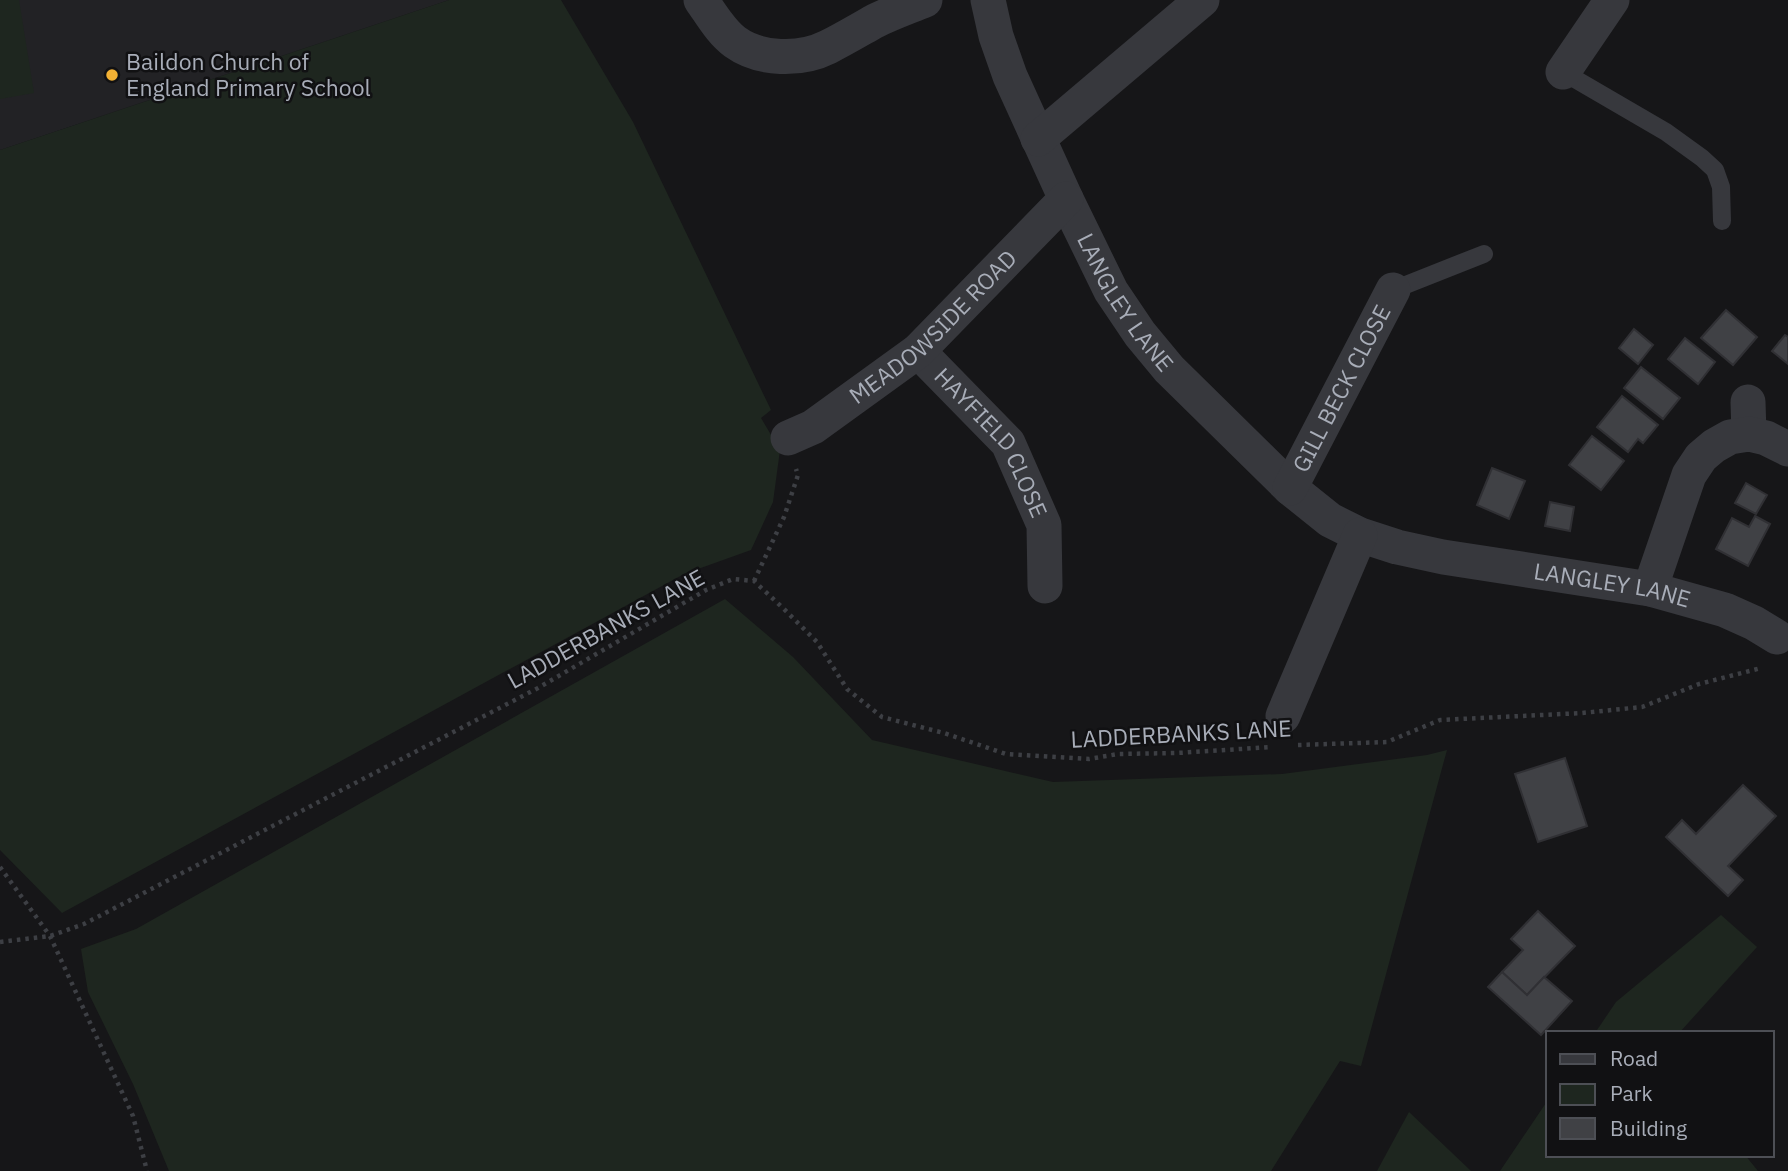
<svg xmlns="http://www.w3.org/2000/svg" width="1788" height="1171" font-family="'IBM Plex Sans',sans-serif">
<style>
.built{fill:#222225}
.green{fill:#1e261f}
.building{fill:#404145;stroke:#303034;stroke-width:2}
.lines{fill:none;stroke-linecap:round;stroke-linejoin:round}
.path{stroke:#3d3f44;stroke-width:4.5;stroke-dasharray:3.5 5;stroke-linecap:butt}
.service{stroke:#37383d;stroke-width:18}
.minor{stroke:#37383d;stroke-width:35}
.poi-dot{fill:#f2b134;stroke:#111113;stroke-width:2.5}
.labels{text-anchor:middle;stroke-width:5;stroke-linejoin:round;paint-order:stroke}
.poi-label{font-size:23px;fill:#a8adb8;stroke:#111113;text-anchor:start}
.street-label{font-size:23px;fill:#a8adb8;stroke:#111113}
</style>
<rect width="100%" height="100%" fill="#161618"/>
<path class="built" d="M0,0H449L0,150Z"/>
<g class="green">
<path d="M0,0H19L34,93L0,99Z"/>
<path d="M449,0H561L633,122L771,410L761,418L780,450L773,502L751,550L684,574L62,913L0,850V150Z"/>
<path d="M725,599L793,657L872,740L1053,782L1282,774L1427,755L1447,750L1361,1066L1340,1061L1271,1171H169L133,1084L88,992L81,949L136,929Z"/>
<path d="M1721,915L1757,947L1679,1033H1595L1616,1002Z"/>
<path d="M1548,1100V1155H1745L1758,1171H1500Z"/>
<path d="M1409,1112L1471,1171H1377Z"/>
</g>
<g class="building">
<path d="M1726,310L1757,337L1733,365L1701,338Z"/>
<path d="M1634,329L1653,345L1638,364L1619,348Z"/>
<path d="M1785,335L1788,337V364L1772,351Z"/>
<path d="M1685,338L1715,362L1698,384L1668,359Z"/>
<path d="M1641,367L1680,398L1663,419L1624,388Z"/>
<path d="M1622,396L1658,425L1643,443L1638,439L1628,452L1597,427Z"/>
<path d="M1592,436L1624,461L1601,490L1569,465Z"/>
<path d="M1492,468L1525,481L1509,519L1477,505Z"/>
<path d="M1746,483L1767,495L1756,514L1735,503Z"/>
<path d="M1550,502L1574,507L1570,531L1545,526Z"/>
<path d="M1755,516L1770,524L1748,566L1716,549L1732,518L1749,527Z"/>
<path d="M1565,758L1587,826L1538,842L1515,774Z"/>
<path d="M1743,785L1776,816L1728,866L1743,880L1728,896L1666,837L1682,820L1696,834Z"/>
<path d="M1538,911L1575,946L1527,995L1502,972L1523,950L1511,939Z"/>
<path d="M1502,972L1527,995L1544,977L1572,1001L1541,1035L1488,987Z"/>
</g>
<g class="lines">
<g class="path">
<path d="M754,581L784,517L798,475L796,469"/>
<path d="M1298,745L1387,742L1440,720L1582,713L1642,707L1699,684L1761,668"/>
<path d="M0,867L50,936L133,1116L147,1171"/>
<path d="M0,942L50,936L84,924L538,688L706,590L733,579L754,581L784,609L817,642L847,689L882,717L944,733L1006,754L1089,759L1118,754L1177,753L1272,747"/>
</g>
<g class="service">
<path d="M1563,72L1666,132L1702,158L1715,170L1721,187L1722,221"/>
<path d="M1393,290L1484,254"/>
</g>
<g class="minor">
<path d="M701,0C711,14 721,32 735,42C760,60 800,61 828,47C844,39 859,30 875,21C891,13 908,7 925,0"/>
<path id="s1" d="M988,0L996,36L1010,76L1066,199L1111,291L1140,334L1169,369L1290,488L1330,520L1360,535L1397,547L1443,557L1650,589L1725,610L1754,623L1777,637"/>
<path d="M1563,72L1612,0"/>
<path d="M1038,139L1202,0"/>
<path id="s2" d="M918,351L1008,443L1044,525L1045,586"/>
<path d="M1748,402L1749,434"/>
<path id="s3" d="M788,438L813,427L918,351L1066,199"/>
<path id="s4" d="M1290,488L1393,290"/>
<path d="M1650,589L1689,475L1701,457L1714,446L1730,437L1749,434L1766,438L1788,449"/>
<path d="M1283,716L1360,535"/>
</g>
</g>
<circle class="poi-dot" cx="112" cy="75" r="7"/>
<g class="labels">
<g class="poi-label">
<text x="126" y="70">Baildon Church of<tspan x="126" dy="26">England Primary School</tspan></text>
</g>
<g class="street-label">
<text dy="8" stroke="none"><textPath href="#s1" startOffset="334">LANGLEY LANE</textPath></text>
<text dy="8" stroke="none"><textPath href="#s3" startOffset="184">MEADOWSIDE ROAD</textPath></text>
<text dy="8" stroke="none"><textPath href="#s4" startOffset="112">GILL BECK CLOSE</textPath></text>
<text dy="8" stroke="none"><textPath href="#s2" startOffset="119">HAYFIELD CLOSE</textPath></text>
<text dy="8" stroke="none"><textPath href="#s1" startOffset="926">LANGLEY LANE</textPath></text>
<text transform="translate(606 629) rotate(-29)" y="8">LADDERBANKS LANE</text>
<text transform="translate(1181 734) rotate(-3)" y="8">LADDERBANKS LANE</text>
</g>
</g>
<rect x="1546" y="1031" width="228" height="126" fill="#111113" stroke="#4d4f55" stroke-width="2"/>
<rect x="1560" y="1054" width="35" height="10" fill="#37383d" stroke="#4d4f55" stroke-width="2"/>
<text x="1610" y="1066" font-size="21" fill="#a8adb8">Road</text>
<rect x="1560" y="1084" width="35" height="21" fill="#1e261f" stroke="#4d4f55" stroke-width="2"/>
<text x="1610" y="1101" font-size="21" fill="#a8adb8">Park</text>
<rect x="1560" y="1118" width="35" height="21" fill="#404145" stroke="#4d4f55" stroke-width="2"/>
<text x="1610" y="1136" font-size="21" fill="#a8adb8">Building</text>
</svg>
